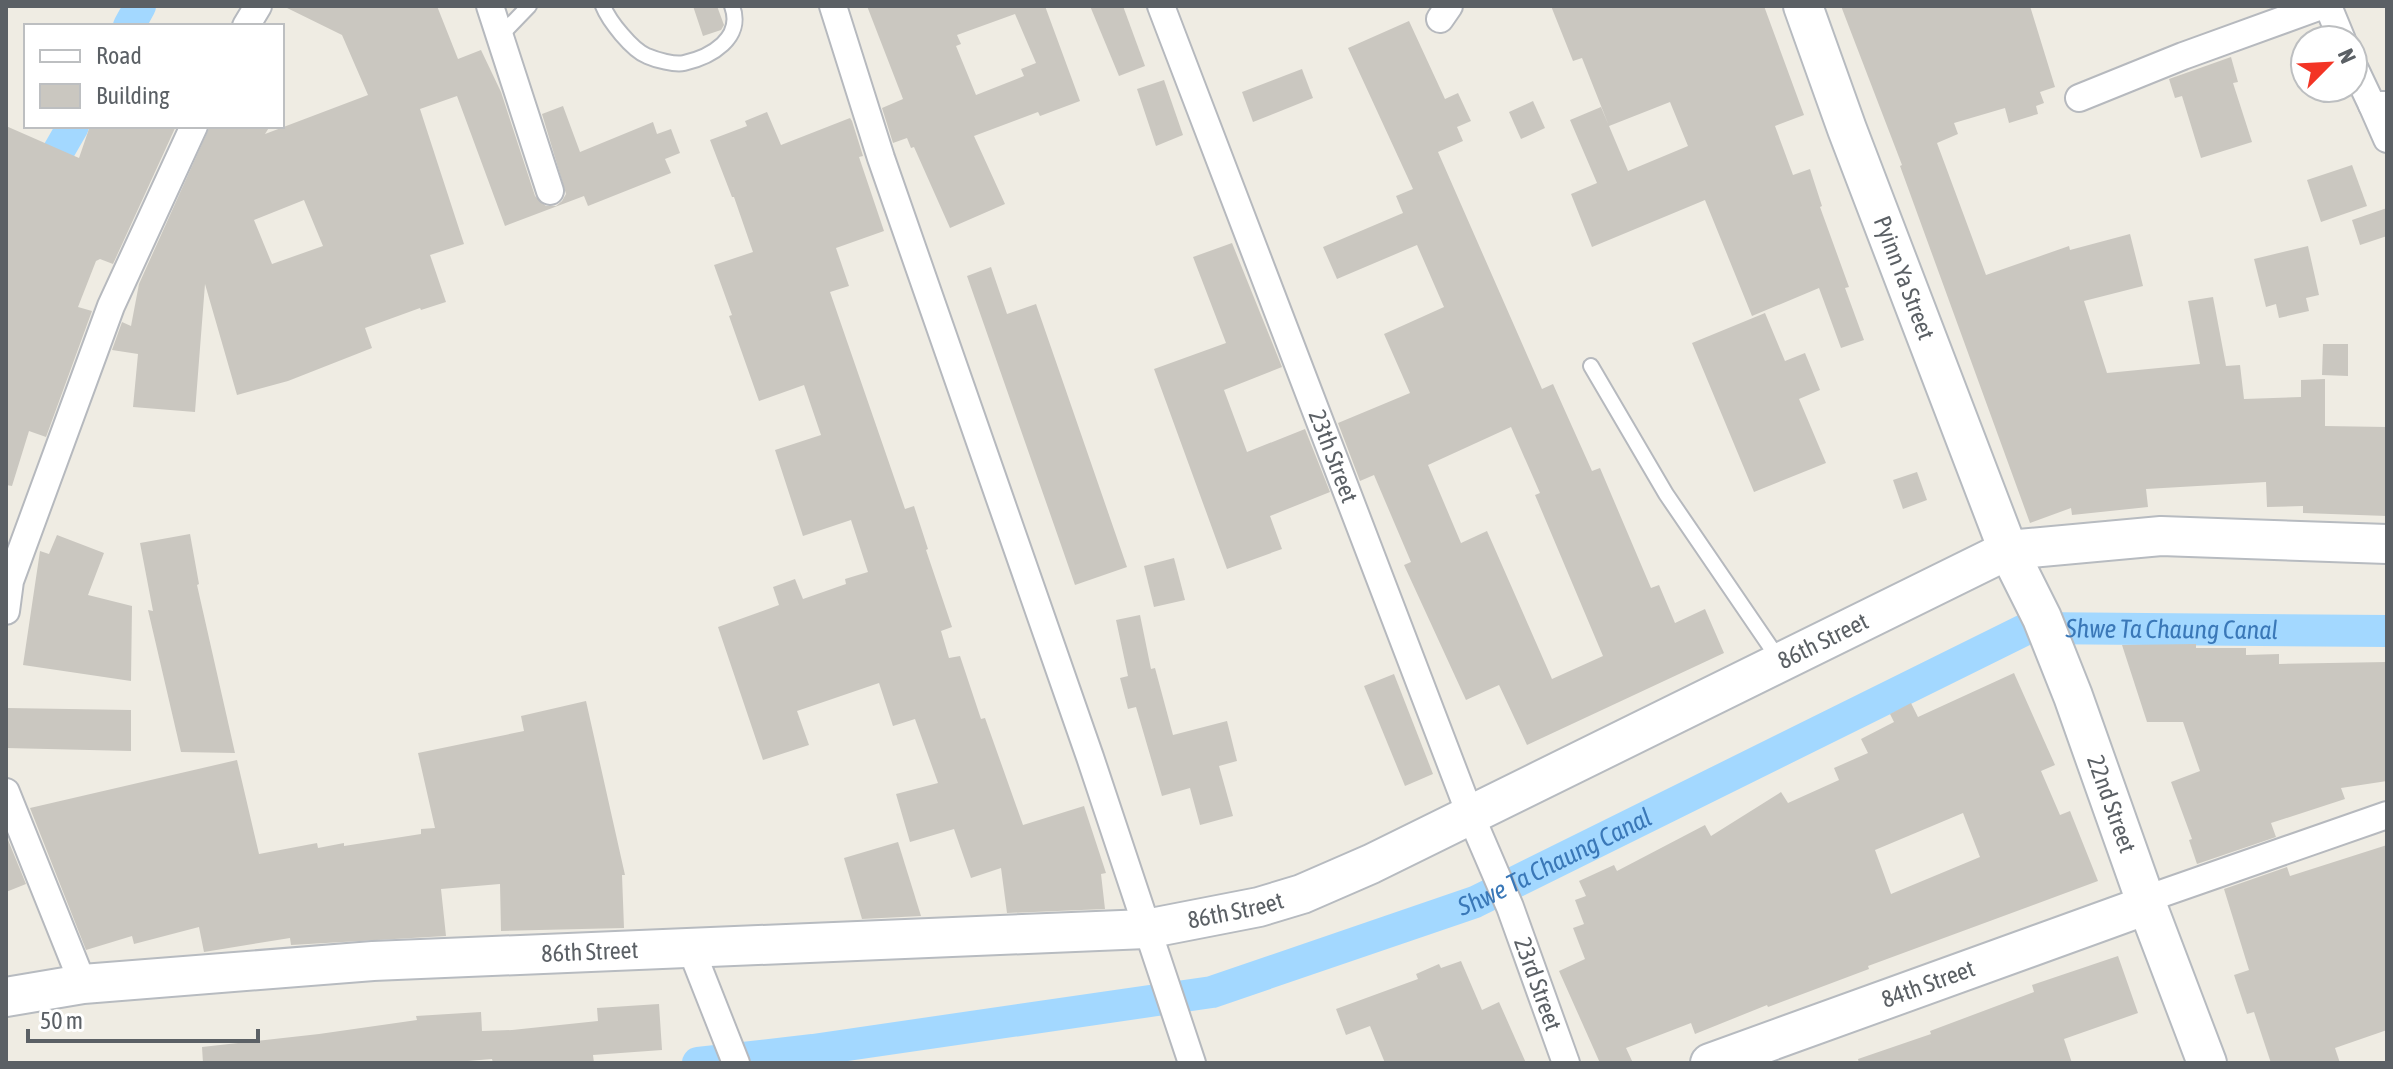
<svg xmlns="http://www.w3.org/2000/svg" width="2393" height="1069" font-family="'Asap Condensed',sans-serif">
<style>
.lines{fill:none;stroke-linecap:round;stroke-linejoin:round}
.canal{stroke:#a3d8ff;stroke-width:32}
.building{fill:#cac7c0;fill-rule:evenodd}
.lane-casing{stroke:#b6b9be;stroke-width:18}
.street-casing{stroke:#b6b9be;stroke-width:30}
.secondary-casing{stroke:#b7bbc0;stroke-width:42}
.lane{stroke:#fff;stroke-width:14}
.street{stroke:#fff;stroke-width:26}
.secondary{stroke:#fff;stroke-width:38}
.labels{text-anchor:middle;stroke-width:8;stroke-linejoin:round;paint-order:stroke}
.street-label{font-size:24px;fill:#5b6065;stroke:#fff}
.water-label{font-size:26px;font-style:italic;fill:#3a78b8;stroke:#fff}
</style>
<rect width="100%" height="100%" fill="#efece3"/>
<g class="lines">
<g class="canal">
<path d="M129,26L140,6"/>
<path d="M6,262L27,206L73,126"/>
<path id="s1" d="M698,1063L813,1050L1212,992L1475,902L2028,628L2387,631"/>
</g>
</g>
<g class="building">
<path d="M283,6H437L458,59L481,50L501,92L535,196L546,206H556L562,201L566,194L542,114L563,106L580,152L653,122L657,134L671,129L680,153L665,159L671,173L588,206L584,196L505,226L457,96L420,109L464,244L430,255L446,302L421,310L420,308L365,328L372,348L288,381L237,395L205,284L195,412L133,407L138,354L112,350L122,322L131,326L139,284L210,126H270L265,134L368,95L342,35ZM304,200L323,246L272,264L254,220Z"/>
<path d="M693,6H717L724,25L721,30L703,36Z"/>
<path d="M867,6H1045L1080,101L1040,116L1038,112L974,136L1005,204L950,228L914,147L911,148L907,138L893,143L882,108L903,99ZM1015,14L1036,63L1021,69L1024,76L976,95L956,46L961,44L957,35Z"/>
<path d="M1090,6H1123L1145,66L1119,76Z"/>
<path d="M1551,6H1764L1804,115L1775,126L1793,175L1810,169L1822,206L1820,207L1849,287L1845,288L1864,340L1841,348L1819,288L1752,316L1705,200L1592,247L1571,194L1597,183L1570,120L1601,107L1628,171L1688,146L1670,102L1609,126L1582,58L1573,61Z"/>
<path d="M1841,6H2030L2055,87L2040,92L2044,103L2036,106L2038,114L2009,123L2005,108L1954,123L1958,134L1937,143L1986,275L2069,246L2070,250L2130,234L2143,286L2084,301L2107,373L2200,364L2188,301L2213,297L2226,366L2240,365L2244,399L2301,397V380L2325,379V426L2387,427V516L2303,513V506L2267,507L2266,482L2146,489L2148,507L2072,515L2071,508L2030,523L1900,166L1902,165Z"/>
<path d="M1409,21L1445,99L1458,93L1471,121L1457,127L1463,141L1438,152L1542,389L1553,384L1592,471L1600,468L1651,588L1659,585L1675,623L1705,609L1724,653L1527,745L1499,685L1466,700L1404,565L1411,562L1374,475L1360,481L1338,423L1410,393L1384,334L1444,307L1417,245L1337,279L1323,247L1403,213L1396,196L1413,189L1348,48ZM1511,427L1540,493L1535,495L1603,656L1552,679L1487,531L1461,543L1428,465Z"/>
<path d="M2231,57L2238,82L2233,83L2252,142L2201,158L2182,96L2175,98L2169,79Z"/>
<path d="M1302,69L1313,98L1253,122L1242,92Z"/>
<path d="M1164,80L1183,135L1156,146L1137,89Z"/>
<path d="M1533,101L1545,128L1521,139L1509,112Z"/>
<path d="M767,112L781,145L850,118L852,121L863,156L859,157L884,231L836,248L849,286L830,292L905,509L914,506L928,549L926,550L952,627L941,631L949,658L960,656L981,719L985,718L1023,825L1084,806L1106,873L1101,874L1105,909L1007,913L1001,868L971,878L954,829L910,842L896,794L938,783L915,719L893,726L879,683L797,711L809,745L763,760L718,627L779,605L773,587L795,579L803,599L846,584L845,579L868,572L851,520L803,536L775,450L821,435L804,385L759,401L729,316L732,315L714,265L753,252L734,197H732L710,140L747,126L745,121Z"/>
<path d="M6,126L79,158L90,126H176L113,264L100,259L96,261L78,307L92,311L46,437L29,431L12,486L6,485Z"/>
<path d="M2352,165L2367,206L2321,222L2307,180Z"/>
<path d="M2387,208V236L2360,245L2352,220Z"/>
<path d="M1232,243L1282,367L1224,390L1247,452L1305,429L1330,492L1270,516L1282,549L1227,569L1154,369L1226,343L1193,257Z"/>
<path d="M2308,246L2319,295L2306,298L2309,311L2279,318L2276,304L2266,307L2254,259Z"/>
<path d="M991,267L1007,314L1036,304L1127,567L1075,585L967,276Z"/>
<path d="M1765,313L1785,361L1805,353L1820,390L1799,399L1826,463L1754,492L1692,343Z"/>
<path d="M2323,344H2348V376L2322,375Z"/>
<path d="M1917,472L1927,500L1903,509L1893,480Z"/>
<path d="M190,534L199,584L197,585L235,753L181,752L148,610L153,611L140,543Z"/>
<path d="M57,535L104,553L88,595L132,606L131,681L23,665L40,551L49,554Z"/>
<path d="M1174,558L1185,600L1154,607L1144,566Z"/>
<path d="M1140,615L1151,669L1155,668L1173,735L1227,721L1237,761L1219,766L1233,816L1200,825L1190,788L1162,796L1136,707L1128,709L1120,678L1128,676L1116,620Z"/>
<path d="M2196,644V648H2246V655L2279,654V664L2387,662V781L2341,788L2345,799L2271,823L2276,837L2197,864L2189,840L2192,839L2171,782L2200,771L2183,722H2147L2122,645Z"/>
<path d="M2014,673L2055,765L2041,771L2060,815L2070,811L2098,881L1868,966L1869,969L1768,1007L1767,1005L1695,1034L1691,1023L1626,1048L1633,1063H1600L1559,971L1585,959L1573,928L1584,924L1575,900L1586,896L1579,881L1614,865L1617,871L1705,825L1711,836L1781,792L1788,803L1839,780L1834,768L1868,753L1861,739L1894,722L1890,714L1911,703L1918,717ZM1963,813L1980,857L1891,894L1875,850Z"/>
<path d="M1394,674L1433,774L1405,786L1364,686Z"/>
<path d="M586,701L625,875H622L624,928L501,931L500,884L441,889L446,936L291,945L290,938L204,952L199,927L134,944L132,936L86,950L30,808L237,760L259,854L317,843L318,848L344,843V846L421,834V829L435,828L418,753L524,731L521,716Z"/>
<path d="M7,708L131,710V751L6,748Z"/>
<path d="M6,835L26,884L6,892Z"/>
<path d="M898,842L921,916L862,919L844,858Z"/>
<path d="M2387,845V1030L2335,1048L2340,1063H2271L2254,1012L2247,1014L2234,975L2249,970L2224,889L2287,867L2290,876Z"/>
<path d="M2118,956L2138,1013L2064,1039L2072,1063H1859L1858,1059L1931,1034L1930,1031L2034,992L2032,985Z"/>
<path d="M1461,961L1482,1010L1499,1002L1526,1063H1385L1370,1026L1346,1035L1336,1009L1418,979L1416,974L1439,964L1441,968Z"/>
<path d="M659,1004L662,1050L593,1055L594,1063H493L492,1059L444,1063H203L202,1047L319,1034L417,1020L416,1016L481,1012L482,1031L512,1030L598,1021L597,1008Z"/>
</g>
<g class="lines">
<defs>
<g id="lane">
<path d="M603,6C609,21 632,50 647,56C656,60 675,65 684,63C711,57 744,38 732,6"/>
<path d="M500,36L529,6"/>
<path d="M1591,366L1666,494L1780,661"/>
</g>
<g id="street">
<path d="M490,6L550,191"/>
<path d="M833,6L881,158L1090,757L1192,1063"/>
<path id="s2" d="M1161,6L1470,814L1510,907L1566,1063"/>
<path d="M2328,6L2342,40"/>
<path d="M1440,19L1449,6"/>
<path d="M246,26L258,6"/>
<path d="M2353,65L2372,105H2387"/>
<path d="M2079,98L2183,56L2321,6"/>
<path d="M2372,105L2387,139"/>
<path d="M6,611L10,581L111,306L194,126"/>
<path d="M6,792L83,984"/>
<path d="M2146,899L2387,815"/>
<path d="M691,949L736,1063"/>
</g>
<g id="secondary">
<path id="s3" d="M1803,6L1847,129L2008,550L2042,618L2073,696L2147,905L2207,1063"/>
<path id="s4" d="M6,997L83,984L373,961L1146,929L1259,907L1302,894L1371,864L2008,550L2161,536L2387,544"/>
<path id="s5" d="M1710,1063L2147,905"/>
</g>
</defs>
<use href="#lane" class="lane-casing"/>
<use href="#street" class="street-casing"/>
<use href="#secondary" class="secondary-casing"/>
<use href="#lane" class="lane"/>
<use href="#street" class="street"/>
<use href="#secondary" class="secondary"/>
</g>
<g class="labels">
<g class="street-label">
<text dy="8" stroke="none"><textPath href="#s3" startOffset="290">Pyinn Ya Street</textPath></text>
<text dy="8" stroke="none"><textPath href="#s2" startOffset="482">23th Street</textPath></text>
<text dy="8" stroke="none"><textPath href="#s4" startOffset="1882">86th Street</textPath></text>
<text dy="8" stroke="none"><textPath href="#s3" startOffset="856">22nd Street</textPath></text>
<text dy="8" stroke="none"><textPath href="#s4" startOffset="1234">86th Street</textPath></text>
<text dy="8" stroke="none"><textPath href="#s4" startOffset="586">86th Street</textPath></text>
<text dy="8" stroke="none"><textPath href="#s5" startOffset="232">84th Street</textPath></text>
<text dy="8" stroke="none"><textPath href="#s2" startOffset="1048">23rd Street</textPath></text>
</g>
<g class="water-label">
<text dy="9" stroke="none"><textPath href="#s1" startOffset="1558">Shwe Ta Chaung Canal</textPath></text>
<text dy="9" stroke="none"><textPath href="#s1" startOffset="886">Shwe Ta Chaung Canal</textPath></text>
</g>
</g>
<rect width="2393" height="1069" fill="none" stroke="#5b6065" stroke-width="16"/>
<rect x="24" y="24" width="260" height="104" fill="#ffffff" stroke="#bdbfc1" stroke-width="2"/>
<rect x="40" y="50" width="40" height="12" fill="#ffffff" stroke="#bdbfc1" stroke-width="2"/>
<text x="96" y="64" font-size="24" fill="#5b6065">Road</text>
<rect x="40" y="84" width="40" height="24" fill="#cac7c0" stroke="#bdbfc1" stroke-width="2"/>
<text x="96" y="104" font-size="24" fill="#5b6065">Building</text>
<g transform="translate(2329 64) rotate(66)"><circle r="38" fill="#ffffff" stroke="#bdbfc1" stroke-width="2"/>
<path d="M0-6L14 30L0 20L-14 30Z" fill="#f33425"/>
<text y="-12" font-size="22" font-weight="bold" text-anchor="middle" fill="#5b6065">N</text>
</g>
<path d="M28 1029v12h230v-12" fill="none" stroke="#5b6065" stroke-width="4"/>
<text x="40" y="1029" font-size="24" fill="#5b6065" stroke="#ffffff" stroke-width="6" paint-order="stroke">50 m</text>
</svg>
